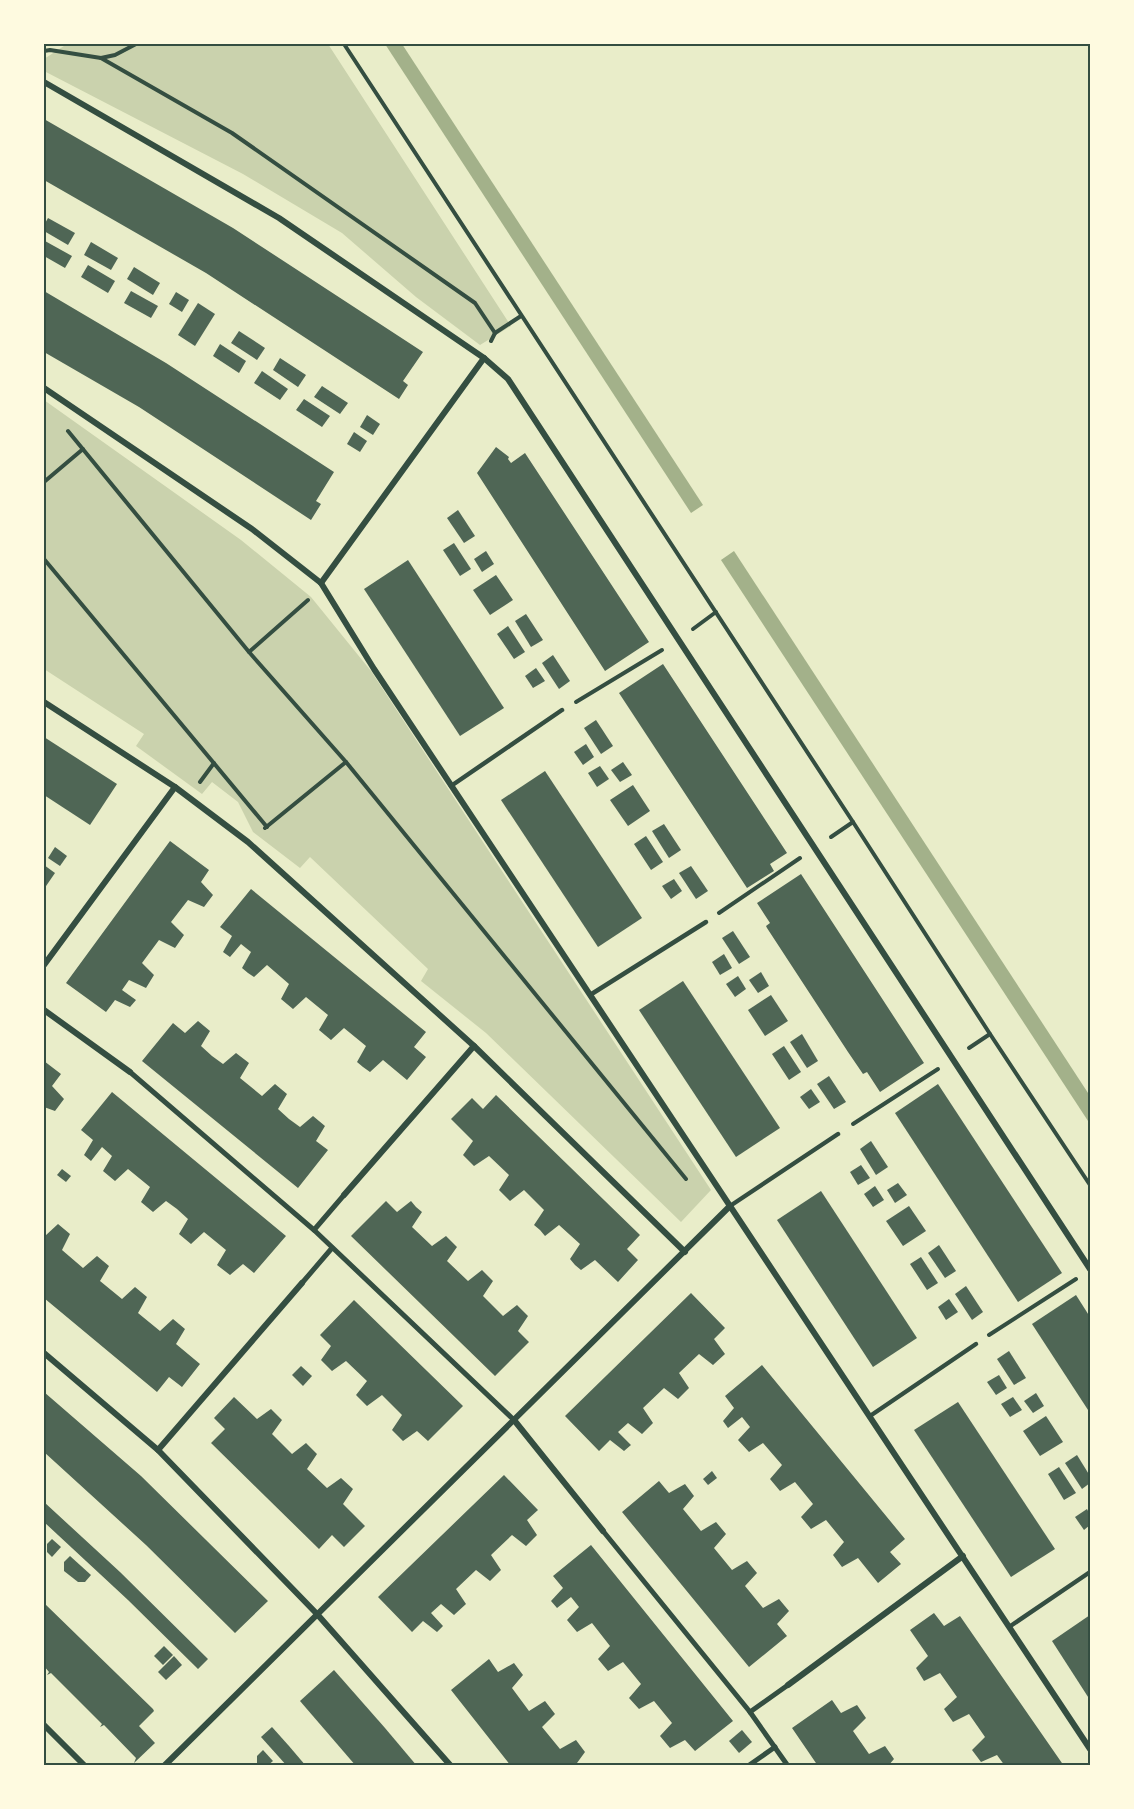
<svg xmlns="http://www.w3.org/2000/svg" width="1134" height="1809" font-family="Overpass,sans-serif">
<style>
.green{fill:#cad2ad}
.water{fill:#a3b18a}
.building{fill:#4f6655}
.lines{fill:none;stroke-linecap:round;stroke-linejoin:round}
.path{stroke:#344e41;stroke-width:4}
.service{stroke:#344e41;stroke-width:4.5}
.pedestrian{stroke:#344e41;stroke-width:5}
.minor{stroke:#344e41;stroke-width:6}
.neatline{fill:none;stroke:#344e41;stroke-width:2}
</style>
<rect width="100%" height="100%" fill="#e9edc9"/>
<g class="green">
<path d="M67,44H328L511,326L480,345L416,297L342,233L243,174L44,71V59Z"/>
<path d="M44,400L241,540L311,597L371,671L711,1190L681,1222L486,1033L421,981L428,969L310,857L300,868L253,832L238,802L212,782L202,794L136,746L144,734L44,669Z"/>
</g>
<g class="water">
<path d="M385,44H402L703,505L691,513Z"/>
<path d="M734,551L1090,1096V1124L721,560Z"/>
</g>
<g class="building">
<path d="M44,119L233,228L423,352L403,381L408,385L399,399L206,273L44,180Z"/>
<path d="M48,218L75,233L68,245L44,231V225Z"/>
<path d="M45,241L72,256L65,268L44,256Z"/>
<path d="M91,242L118,258L111,270L84,255Z"/>
<path d="M88,265L115,281L108,293L81,277Z"/>
<path d="M134,267L160,283L153,295L127,279Z"/>
<path d="M44,291L166,363L334,472L316,501L321,504L311,520L139,407L44,352Z"/>
<path d="M131,291L158,306L151,318L124,303Z"/>
<path d="M176,292L189,300L182,312L169,304Z"/>
<path d="M198,303L215,314L195,346L178,335Z"/>
<path d="M239,331L265,348L257,360L231,343Z"/>
<path d="M220,344L246,361L239,373L213,356Z"/>
<path d="M280,358L306,375L298,387L273,370Z"/>
<path d="M262,371L288,389L280,400L254,383Z"/>
<path d="M322,386L348,403L340,414L314,397Z"/>
<path d="M304,399L330,416L322,427L296,410Z"/>
<path d="M367,415L380,424L373,435L360,427Z"/>
<path d="M354,432L367,441L360,452L347,444Z"/>
<path d="M496,447L509,457L508,459L511,463L525,453L649,642L605,671L477,473Z"/>
<path d="M458,510L475,536L464,543L447,518Z"/>
<path d="M454,543L471,569L460,576L443,550Z"/>
<path d="M486,551L494,564L482,572L474,559Z"/>
<path d="M408,560L504,708L460,736L364,589Z"/>
<path d="M496,575L513,600L490,615L473,590Z"/>
<path d="M526,614L543,640L531,647L515,621Z"/>
<path d="M508,626L525,652L514,659L497,634Z"/>
<path d="M553,655L570,681L559,689L542,663Z"/>
<path d="M663,664L787,853L770,864L774,871L747,888L619,693Z"/>
<path d="M536,668L545,681L533,688L525,676Z"/>
<path d="M596,720L613,746L601,754L584,728Z"/>
<path d="M44,737L117,784L90,825L44,795Z"/>
<path d="M586,744L594,757L583,765L574,752Z"/>
<path d="M623,762L632,775L620,782L611,770Z"/>
<path d="M600,766L609,779L597,787L588,773Z"/>
<path d="M545,771L642,918L598,947L501,800Z"/>
<path d="M633,785L650,811L628,826L610,800Z"/>
<path d="M664,824L681,850L669,858L652,831Z"/>
<path d="M646,836L663,862L651,870L634,844Z"/>
<path d="M170,841L209,870L201,882L213,895L204,907L188,900L171,922L184,935L175,948L159,940L142,963L154,975L146,988L129,980L122,990L136,1000L130,1007L115,1000L106,1012L66,983Z"/>
<path d="M55,847L67,856L60,866L48,858Z"/>
<path d="M44,865L55,873L44,889Z"/>
<path d="M691,866L708,891L696,899L679,873Z"/>
<path d="M801,874L924,1063L880,1092L867,1072L863,1074L848,1052L767,928L766,926L770,923L757,903Z"/>
<path d="M674,879L682,891L671,899L662,886Z"/>
<path d="M251,889L426,1032L414,1047L426,1057L407,1080L383,1060L370,1072L363,1067L357,1062L366,1046L344,1028L331,1040L319,1030L328,1015L306,997L293,1009L281,999L289,984L267,965L254,977L248,973L242,968L251,952L241,944L230,957L223,952L232,936L220,927Z"/>
<path d="M733,931L750,957L739,964L722,938Z"/>
<path d="M724,954L732,968L720,975L712,962Z"/>
<path d="M761,972L769,986L758,993L749,980Z"/>
<path d="M738,976L746,989L735,997L726,984Z"/>
<path d="M683,981L780,1128L736,1157L639,1010Z"/>
<path d="M771,995L788,1021L765,1036L748,1010Z"/>
<path d="M198,1021L210,1031L201,1046L212,1056L223,1064L236,1053L249,1063L240,1078L262,1096L275,1084L287,1094L278,1109L289,1119L300,1127L313,1116L325,1126L316,1141L328,1150L298,1188L142,1061L173,1023L185,1033Z"/>
<path d="M802,1034L818,1061L807,1068L790,1042Z"/>
<path d="M784,1046L801,1072L789,1080L772,1054Z"/>
<path d="M44,1061L61,1074L52,1086L64,1099L55,1111L44,1107Z"/>
<path d="M829,1076L846,1102L834,1109L817,1084Z"/>
<path d="M938,1084L1062,1273L1018,1302L895,1113Z"/>
<path d="M811,1089L820,1102L809,1109L800,1097Z"/>
<path d="M112,1092L286,1236L254,1273L243,1264L230,1275L217,1265L226,1250L204,1232L191,1244L179,1234L188,1219L177,1209L166,1201L153,1212L141,1202L150,1187L128,1169L115,1181L103,1171L112,1156L102,1147L91,1161L84,1155L93,1140L81,1130Z"/>
<path d="M496,1095L640,1235L627,1249L638,1260L618,1282L595,1260L581,1270L575,1265L570,1259L580,1244L559,1225L545,1236L540,1230L534,1225L544,1210L524,1190L510,1201L499,1190L509,1175L489,1156L474,1166L463,1155L473,1141L451,1119L472,1098L483,1109Z"/>
<path d="M871,1141L888,1167L876,1175L860,1149Z"/>
<path d="M861,1165L870,1178L858,1185L850,1172Z"/>
<path d="M62,1169L71,1176L66,1182L57,1175Z"/>
<path d="M898,1183L907,1195L895,1203L887,1190Z"/>
<path d="M875,1186L884,1200L873,1207L864,1194Z"/>
<path d="M821,1191L917,1338L873,1367L777,1220Z"/>
<path d="M386,1201L397,1212L411,1201L416,1207L422,1212L412,1227L432,1246L446,1236L457,1247L447,1261L468,1281L482,1270L493,1281L483,1296L503,1316L517,1305L528,1316L518,1331L529,1342L495,1376L351,1236Z"/>
<path d="M909,1206L926,1231L903,1246L886,1221Z"/>
<path d="M58,1224L70,1234L62,1250L83,1268L97,1256L109,1266L100,1281L122,1299L135,1287L147,1297L138,1313L160,1331L173,1319L185,1329L176,1344L200,1364L182,1387L169,1377L157,1392L44,1298V1235L45,1236Z"/>
<path d="M939,1245L956,1271L945,1278L928,1253Z"/>
<path d="M921,1257L938,1283L927,1290L910,1264Z"/>
<path d="M966,1286L983,1312L972,1320L955,1294Z"/>
<path d="M691,1293L725,1328L714,1339L725,1354L713,1365L699,1354L679,1373L689,1388L678,1399L664,1388L643,1408L653,1423L642,1434L628,1423L618,1432L631,1445L624,1451L610,1440L599,1451L565,1416Z"/>
<path d="M1076,1295L1090,1317V1413L1032,1324Z"/>
<path d="M949,1299L958,1312L946,1320L938,1307Z"/>
<path d="M354,1300L463,1406L428,1441L417,1431L403,1441L392,1430L402,1415L382,1395L367,1406L356,1395L367,1381L346,1361L332,1371L321,1360L331,1346L320,1335Z"/>
<path d="M1009,1351L1026,1378L1014,1385L997,1359Z"/>
<path d="M762,1365L905,1539L890,1552L901,1564L878,1583L858,1558L842,1567L833,1555L844,1542L826,1520L811,1529L801,1517L813,1504L795,1482L780,1491L770,1479L782,1465L763,1443L749,1452L738,1440L750,1427L742,1417L728,1428L723,1421L734,1408L725,1396Z"/>
<path d="M301,1366L312,1376L303,1386L292,1375Z"/>
<path d="M999,1375L1007,1388L996,1395L987,1382Z"/>
<path d="M44,1392L141,1476L268,1601L235,1633L146,1545L44,1452Z"/>
<path d="M1036,1393L1044,1406L1033,1413L1024,1401Z"/>
<path d="M234,1397L257,1419L271,1409L282,1420L272,1434L292,1454L306,1443L317,1454L307,1469L327,1488L341,1478L353,1489L343,1504L365,1526L344,1547L332,1535L319,1549L211,1443L225,1429L214,1418Z"/>
<path d="M1013,1397L1022,1410L1010,1417L1001,1404Z"/>
<path d="M958,1402L1055,1549L1011,1577L914,1430Z"/>
<path d="M1046,1416L1063,1442L1040,1456L1023,1431Z"/>
<path d="M1077,1455L1090,1476V1483L1082,1489L1065,1463Z"/>
<path d="M1059,1467L1076,1493L1064,1500L1048,1474Z"/>
<path d="M712,1471L717,1478L708,1485L703,1479Z"/>
<path d="M504,1475L538,1510L527,1520L537,1535L526,1546L512,1535L491,1555L501,1570L490,1581L476,1570L456,1589L466,1604L454,1615L441,1604L431,1613L443,1626L437,1632L423,1621L412,1632L378,1597Z"/>
<path d="M659,1481L669,1493L685,1484L694,1496L683,1509L701,1531L716,1522L726,1534L714,1548L732,1570L747,1561L757,1573L745,1586L763,1608L779,1599L789,1611L777,1624L787,1636L749,1667L622,1512Z"/>
<path d="M44,1502L120,1572L208,1659L198,1669L128,1600L44,1522Z"/>
<path d="M1087,1509L1090,1515V1525L1084,1530L1075,1517Z"/>
<path d="M52,1539L61,1547L52,1557L47,1552V1544Z"/>
<path d="M591,1545L733,1721L695,1751L685,1740L670,1748L660,1736L672,1723L654,1701L639,1709L629,1698L641,1684L623,1662L608,1671L598,1659L610,1646L592,1623L577,1632L567,1620L579,1607L571,1597L557,1608L551,1601L563,1588L553,1576Z"/>
<path d="M70,1556L91,1575L85,1582H78L64,1571V1562Z"/>
<path d="M44,1603L153,1709L154,1711L139,1726L155,1743L134,1763L136,1758L104,1725L100,1727L102,1724L51,1673L47,1675L49,1672L44,1666Z"/>
<path d="M934,1613L944,1626L960,1616L1064,1766H1005L997,1755L981,1762L972,1750L985,1737L969,1714L953,1722L948,1715L944,1709L957,1697L940,1673L924,1681L916,1668L928,1656L910,1630Z"/>
<path d="M1090,1615V1700L1052,1641Z"/>
<path d="M164,1646L173,1655L163,1665L154,1656Z"/>
<path d="M174,1656L182,1665L166,1680L158,1672Z"/>
<path d="M489,1659L498,1672L514,1663L523,1675L512,1688L529,1711L545,1701L555,1714L542,1727L560,1749L576,1740L585,1752L577,1763L574,1766H511L451,1690Z"/>
<path d="M334,1670L385,1728L417,1766H356L300,1701Z"/>
<path d="M832,1700L841,1713L857,1705L866,1718L853,1731L869,1754L885,1746L894,1759L888,1766H818L792,1728Z"/>
<path d="M272,1727L289,1746L306,1766H287L261,1737Z"/>
<path d="M742,1730L752,1742L739,1753L729,1741Z"/>
<path d="M263,1750L273,1761L267,1766H257V1756Z"/>
</g>
<g class="lines">
<g class="path">
<path d="M344,44L853,822L990,1034L1090,1185"/>
<path d="M44,51L50,50L101,58L232,133L475,303L495,333"/>
<path d="M101,58L115,55L136,44"/>
<path d="M491,341L495,333L521,316"/>
<path d="M68,431L249,652L346,762L686,1179"/>
<path d="M44,482L83,449"/>
<path d="M44,559L267,827"/>
<path d="M693,629L716,612"/>
<path d="M249,652L308,600"/>
<path d="M576,702L662,650"/>
<path d="M200,782L214,763"/>
<path d="M265,828L346,762"/>
<path d="M831,837L853,822"/>
<path d="M719,913L800,858"/>
<path d="M969,1048L990,1034"/>
<path d="M853,1124L938,1069"/>
<path d="M989,1335L1076,1279"/>
</g>
<g class="service">
<path d="M451,786L562,710"/>
<path d="M590,995L706,922"/>
<path d="M730,1206L838,1134"/>
<path d="M870,1416L976,1344"/>
<path d="M1009,1627L1090,1572"/>
</g>
<g class="pedestrian">
<path d="M130,1072L314,1230L514,1420"/>
<path d="M314,1230L344,1195"/>
<path d="M302,1283L332,1248"/>
<path d="M603,1531L750,1712L788,1766"/>
<path d="M750,1712L788,1685"/>
<path d="M748,1766L775,1747"/>
</g>
<g class="minor">
<path d="M44,82L279,218L484,358L508,379L1090,1269"/>
<path d="M44,388L252,529L321,583L374,669L1090,1749"/>
<path d="M321,583L484,358"/>
<path d="M44,702L175,787L248,842L474,1046L685,1252"/>
<path d="M44,965L175,787"/>
<path d="M44,1010L130,1072"/>
<path d="M344,1195L474,1046"/>
<path d="M44,1353L158,1450L317,1614L451,1766"/>
<path d="M514,1420L603,1531"/>
<path d="M158,1450L302,1283"/>
<path d="M788,1685L963,1556"/>
<path d="M44,1725L85,1766"/>
<path d="M164,1766L730,1206"/>
</g>
</g>
<rect width="1134" height="1809" fill="none" stroke="#fefae0" stroke-width="90"/>
<rect x="45" y="45" width="1044" height="1719" class="neatline"/>
</svg>
